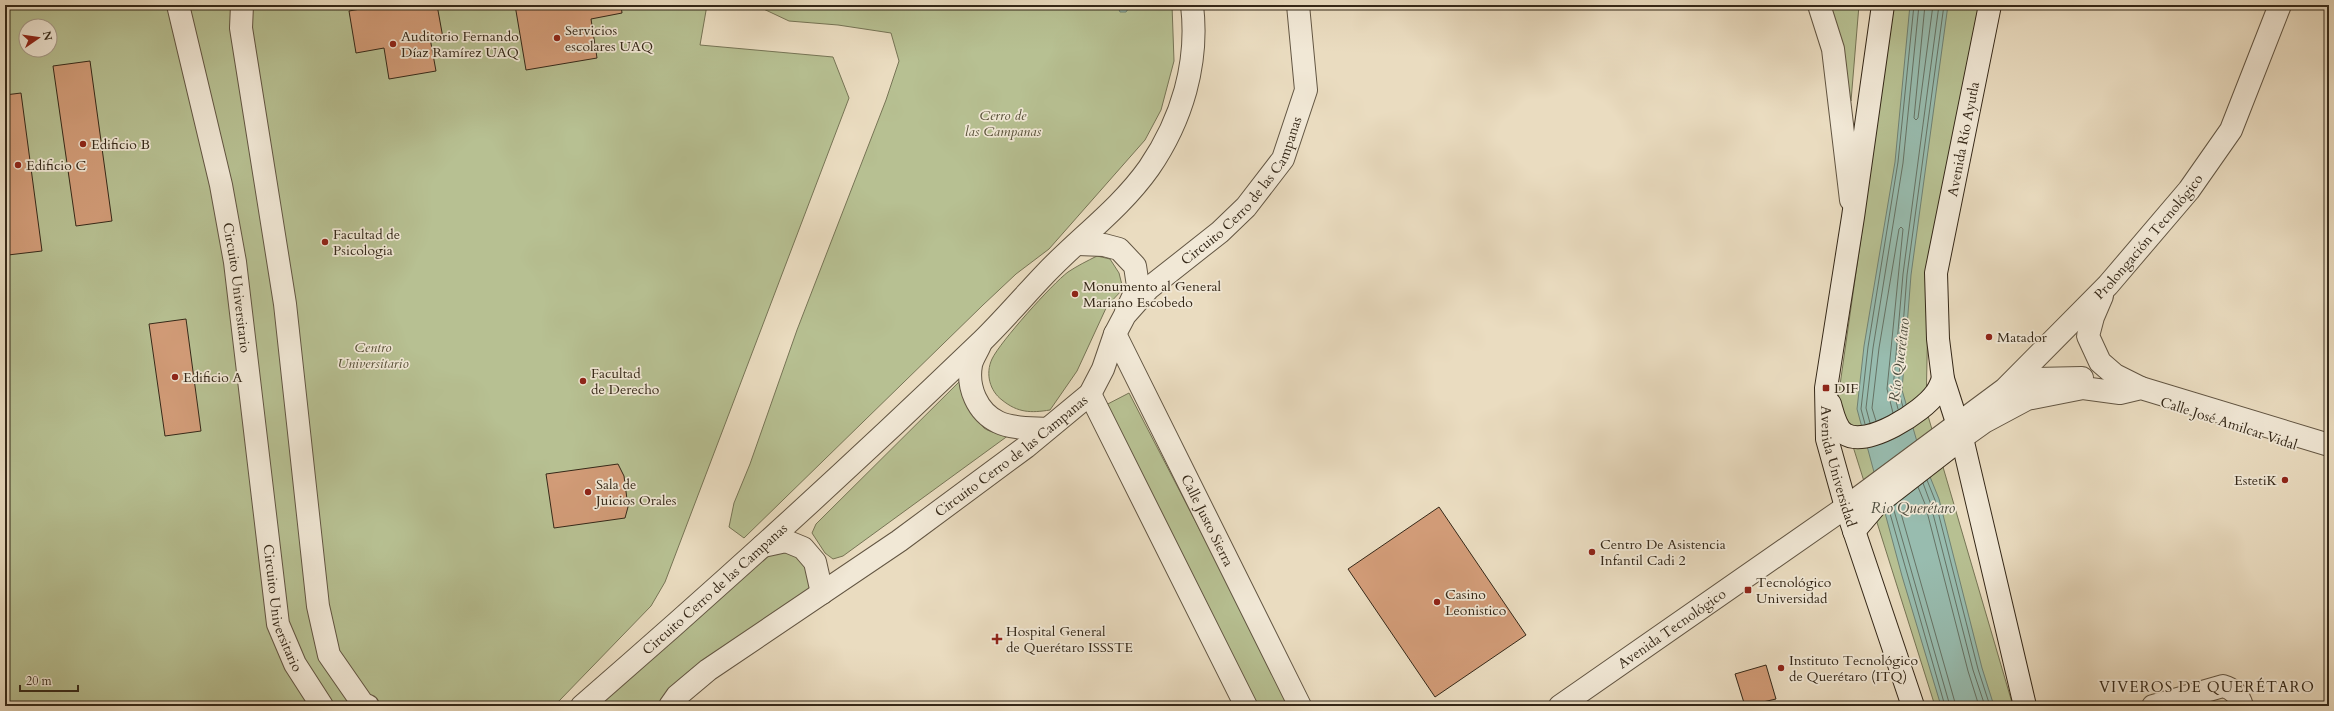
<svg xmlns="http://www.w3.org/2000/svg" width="2334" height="711" font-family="Cardo,serif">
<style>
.green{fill:#b7c092;stroke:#767455;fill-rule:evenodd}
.water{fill:#98bcaf;stroke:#708173}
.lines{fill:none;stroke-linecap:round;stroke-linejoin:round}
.shore{stroke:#667264;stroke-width:1}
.building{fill:#d29c78;stroke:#352818}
.minor-casing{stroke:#625542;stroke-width:24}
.tertiary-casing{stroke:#625542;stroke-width:24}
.secondary-casing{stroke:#352818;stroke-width:24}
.minor{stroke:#f1e8d6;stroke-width:22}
.tertiary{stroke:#f1e8d6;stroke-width:22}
.secondary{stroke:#f1e8d6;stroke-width:22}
.poi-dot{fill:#8f2418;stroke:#f1e8d6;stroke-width:1.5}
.labels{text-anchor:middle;stroke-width:3.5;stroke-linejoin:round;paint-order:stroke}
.poi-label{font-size:14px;fill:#352818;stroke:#f1e8d6;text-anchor:start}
.park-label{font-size:14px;font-style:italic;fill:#564e36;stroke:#f1e8d6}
.street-label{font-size:14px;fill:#352818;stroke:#f1e8d6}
.water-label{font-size:15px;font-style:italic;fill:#4e4d3e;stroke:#f1e8d6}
.neighbourhood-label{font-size:15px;letter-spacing:1px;fill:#352818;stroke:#f1e8d6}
</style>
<rect width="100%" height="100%" fill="#eadcc0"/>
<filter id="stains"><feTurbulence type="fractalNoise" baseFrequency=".005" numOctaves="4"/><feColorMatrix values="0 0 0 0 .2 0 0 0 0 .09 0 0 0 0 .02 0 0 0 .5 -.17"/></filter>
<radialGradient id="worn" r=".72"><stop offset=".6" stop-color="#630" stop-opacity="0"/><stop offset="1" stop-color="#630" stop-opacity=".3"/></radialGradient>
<g class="green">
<path d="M5,5H707L700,45L833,57L849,98L665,582L651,606L559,701L550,706H5ZM26,26H50V50H26Z"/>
<path d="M755,5H1172L1174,61L1161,110L1145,140L1049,249L1016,274L983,305L744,538L729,527L734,503L750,464L797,330L886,100L899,61L891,33L838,25L789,21Z"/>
<path d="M1827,5H1859L1851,101Z"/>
<path d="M1894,5H1980L1929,263L1926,409L2013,706H1935L1838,399Z"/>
<path d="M1097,256L1110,259L1119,273L1123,289L1107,306L1077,371L1050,410C1031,413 1018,413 1002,400C990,391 985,374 992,359C1000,342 1052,284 1068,272C1077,266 1087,261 1097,256Z"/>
<path d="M963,378C968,392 972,417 984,428C991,433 1001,434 1009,435L843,556L833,559L825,553L812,533L816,524Z"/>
<path d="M1129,393L1291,706H1253L1100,408Z"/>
<path d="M763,546L803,548L822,593L670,706H582Z"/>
</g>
<g class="water">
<path d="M1117,5H1131L1126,12H1120Z"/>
<path d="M1910,5H1948L1911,275L1902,390L1920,452L1939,499L1982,668L1994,706H1941L1902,576L1857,409L1864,346L1895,162Z"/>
</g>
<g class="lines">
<g class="shore">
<path d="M1925,5L1914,118L1916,120L1918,118L1933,5"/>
<path d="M1903,407L1898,390L1907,275L1944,5"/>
<path d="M1898,409L1893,389L1903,274L1939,5"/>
<path d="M1876,421L1872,408L1879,348L1899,229L1901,227L1903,229L1887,389L1893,413"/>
<path d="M1870,423L1866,408L1873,348L1903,163L1919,5"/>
<path d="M1865,424L1861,409L1868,347L1898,162L1914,5"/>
<path d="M1927,480L1935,500L1978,669L1990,706"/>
<path d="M1923,483L1930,502L1973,670L1985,706"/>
<path d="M1918,487L1925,504L1968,671L1979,706"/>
<path d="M1898,503L1956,706"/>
<path d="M1893,507L1950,706"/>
<path d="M1889,510L1945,706"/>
</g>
</g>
<g class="building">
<path d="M383,5H437L443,38H430L436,71L389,79L384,48L356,53L349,11Z"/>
<path d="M515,5H621L622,13L591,19L597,58L526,70Z"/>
<path d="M90,61L112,221L76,226L53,66Z"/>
<path d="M21,93L42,251L8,255L5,235V95Z"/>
<path d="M186,319L201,431L165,436L149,324Z"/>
<path d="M618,464L624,476L628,507L625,518L554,528L546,474Z"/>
<path d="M1439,507L1526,635L1435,697L1348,569Z"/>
<path d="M1766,665L1776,699L1745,706L1735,674Z"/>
</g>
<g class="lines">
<defs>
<g id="minor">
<path id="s1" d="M178,5L221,185L235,262L278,624L295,664L322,706"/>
<path d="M242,5L241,28L285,304L318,606L329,655L363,704L368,706"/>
<path d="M1078,244L1104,245L1119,249L1135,266L1138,286L1126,312"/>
<path id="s2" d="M1115,334L1300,706"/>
<path d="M980,345C977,352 972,359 971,365C967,387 977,412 998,422C1012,429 1032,428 1047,429"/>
<path d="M1090,394L1246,706"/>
<path d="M763,546L786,541L803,548L815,562L822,593"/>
<path id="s3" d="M582,706C717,589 850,468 979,344C1002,322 1023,297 1045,274C1079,238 1120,209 1149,168C1182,120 1199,63 1192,5"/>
<path d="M2153,706L2223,686C2234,689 2239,695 2242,706"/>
</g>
<g id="tertiary">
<path d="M1819,5L1833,49L1851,200"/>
<path d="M2102,296L2093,317L2088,336L2100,362L2115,375L2141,388"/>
<path d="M2008,388L2035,379L2082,378"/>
<path d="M1963,437L1984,422L2027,399L2083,388L2120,393L2141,388L2329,445"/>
<path id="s4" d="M670,706L677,696L708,670L899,541L1026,447L1090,394L1103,369L1115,334L1125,315L1149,288L1220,232L1246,207L1283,159L1306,90L1298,5"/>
<path id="s5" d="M1560,706L1846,507L2005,389L2108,285L2189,190L2231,130L2280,5"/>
</g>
<g id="secondary">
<path id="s6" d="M1883,5L1853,217L1826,388L1827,439L1846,507L1913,706"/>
<path d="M1990,5L1936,273L1938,339L1943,379L1962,438L2025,706"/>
<path d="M1830,404C1833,414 1836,429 1845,434C1867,448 1923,412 1936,393C1939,389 1941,384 1943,379"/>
<path d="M1854,531L1877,504L1962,438"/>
</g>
</defs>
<use href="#minor" class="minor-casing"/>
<use href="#tertiary" class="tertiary-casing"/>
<use href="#secondary" class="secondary-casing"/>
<use href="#minor" class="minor"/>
<use href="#tertiary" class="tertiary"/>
<use href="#secondary" class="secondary"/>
</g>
<g class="poi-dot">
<circle cx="557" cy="38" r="4"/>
<circle cx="393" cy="44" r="4"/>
<circle cx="83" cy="144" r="4"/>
<circle cx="18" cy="165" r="4"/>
<circle cx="325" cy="242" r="4"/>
<circle cx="1075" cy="294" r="4"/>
<circle cx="1989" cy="337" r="4"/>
<circle cx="175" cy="377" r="4"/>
<circle cx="583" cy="381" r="4"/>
<rect x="1822" y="384" width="8" height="8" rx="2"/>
<circle cx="2285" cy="480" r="4"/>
<circle cx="588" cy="492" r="4"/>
<circle cx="1592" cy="552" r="4"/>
<rect x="1744" y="586" width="8" height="8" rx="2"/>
<circle cx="1437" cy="602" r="4"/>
<path d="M995 633h4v4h4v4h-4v4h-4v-4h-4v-4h4z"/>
<circle cx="1781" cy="668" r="4"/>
</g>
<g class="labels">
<g class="poi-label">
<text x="565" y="35">Servicios<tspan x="565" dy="16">escolares UAQ</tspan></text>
<text x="401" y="41">Auditorio Fernando<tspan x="401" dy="16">Díaz Ramírez UAQ</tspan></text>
<text x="91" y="149">Edificio B</text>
<text x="26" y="170">Edificio C</text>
<text x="333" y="239">Facultad de<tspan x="333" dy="16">Psicologia</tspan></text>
<text x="1083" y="291">Monumento al General<tspan x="1083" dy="16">Mariano Escobedo</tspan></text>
<text x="1997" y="342">Matador</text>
<text x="591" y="378">Facultad<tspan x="591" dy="16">de Derecho</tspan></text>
<text x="183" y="382">Edificio A</text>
<text x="1834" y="393">DIF</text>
<text x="2277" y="485" text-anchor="end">EstetiK</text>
<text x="596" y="489">Sala de<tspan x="596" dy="16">Juicios Orales</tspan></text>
<text x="1600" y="549">Centro De Asistencia<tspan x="1600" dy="16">Infantil Cadi 2</tspan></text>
<text x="1756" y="587">Tecnológico<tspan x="1756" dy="16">Universidad</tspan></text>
<text x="1445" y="599">Casino<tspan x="1445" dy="16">Leonistico</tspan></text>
<text x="1006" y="636">Hospital General<tspan x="1006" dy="16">de Querétaro ISSSTE</tspan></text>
<text x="1789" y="665">Instituto Tecnológico<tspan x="1789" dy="16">de Querétaro (ITQ)</tspan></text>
</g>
<g class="park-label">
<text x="1003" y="120">Cerro de<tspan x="1003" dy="16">las Campanas</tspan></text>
<text x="373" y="352">Centro<tspan x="373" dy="16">Universitario</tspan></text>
</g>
<g class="street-label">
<text transform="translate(1963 139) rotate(-79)" y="5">Avenida Río Ayutla</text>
<text dy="5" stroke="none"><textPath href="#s4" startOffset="784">Circuito Cerro de las Campanas</textPath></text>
<text dy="5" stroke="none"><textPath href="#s5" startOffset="756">Prolongación Tecnológico</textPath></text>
<text dy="5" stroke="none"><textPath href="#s1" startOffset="289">Circuito Universitario</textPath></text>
<text transform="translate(2229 423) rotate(18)" y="5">Calle José Amilcar Vidal</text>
<text dy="5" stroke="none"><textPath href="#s4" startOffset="424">Circuito Cerro de las Campanas</textPath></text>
<text dy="5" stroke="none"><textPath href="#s6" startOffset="467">Avenida Universidad</textPath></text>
<text dy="5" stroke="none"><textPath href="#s2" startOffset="208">Calle Justo Sierra</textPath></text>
<text dy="5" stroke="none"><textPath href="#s3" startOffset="177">Circuito Cerro de las Campanas</textPath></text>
<text dy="5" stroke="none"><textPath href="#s1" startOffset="613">Circuito Universitario</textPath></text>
<text dy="5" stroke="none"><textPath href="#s5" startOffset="136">Avenida Tecnológico</textPath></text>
</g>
<g class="water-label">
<text transform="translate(1899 360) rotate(-83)" y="5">Río Querétaro</text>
<text x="1913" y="513">Rio Querétaro</text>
</g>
<g class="neighbourhood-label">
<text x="2207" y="692">VIVEROS DE QUERÉTARO</text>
</g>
</g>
<rect width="2334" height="711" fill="none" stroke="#eadcc0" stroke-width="20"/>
<rect x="6" y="6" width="2322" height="699" fill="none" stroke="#352818" stroke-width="2"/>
<rect x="10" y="10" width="2314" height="691" fill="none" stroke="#352818"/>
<g transform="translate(38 38) rotate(77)"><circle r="19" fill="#f1e8d6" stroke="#a69b8a"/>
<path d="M0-3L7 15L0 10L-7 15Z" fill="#8f2418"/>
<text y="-6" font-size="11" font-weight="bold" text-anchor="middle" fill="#352818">N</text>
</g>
<path d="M20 685v6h58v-6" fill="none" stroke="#352818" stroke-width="2"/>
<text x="26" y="685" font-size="12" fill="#352818" stroke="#f1e8d6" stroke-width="3" paint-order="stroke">20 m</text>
<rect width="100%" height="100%" filter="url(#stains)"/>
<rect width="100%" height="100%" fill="url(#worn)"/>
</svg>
